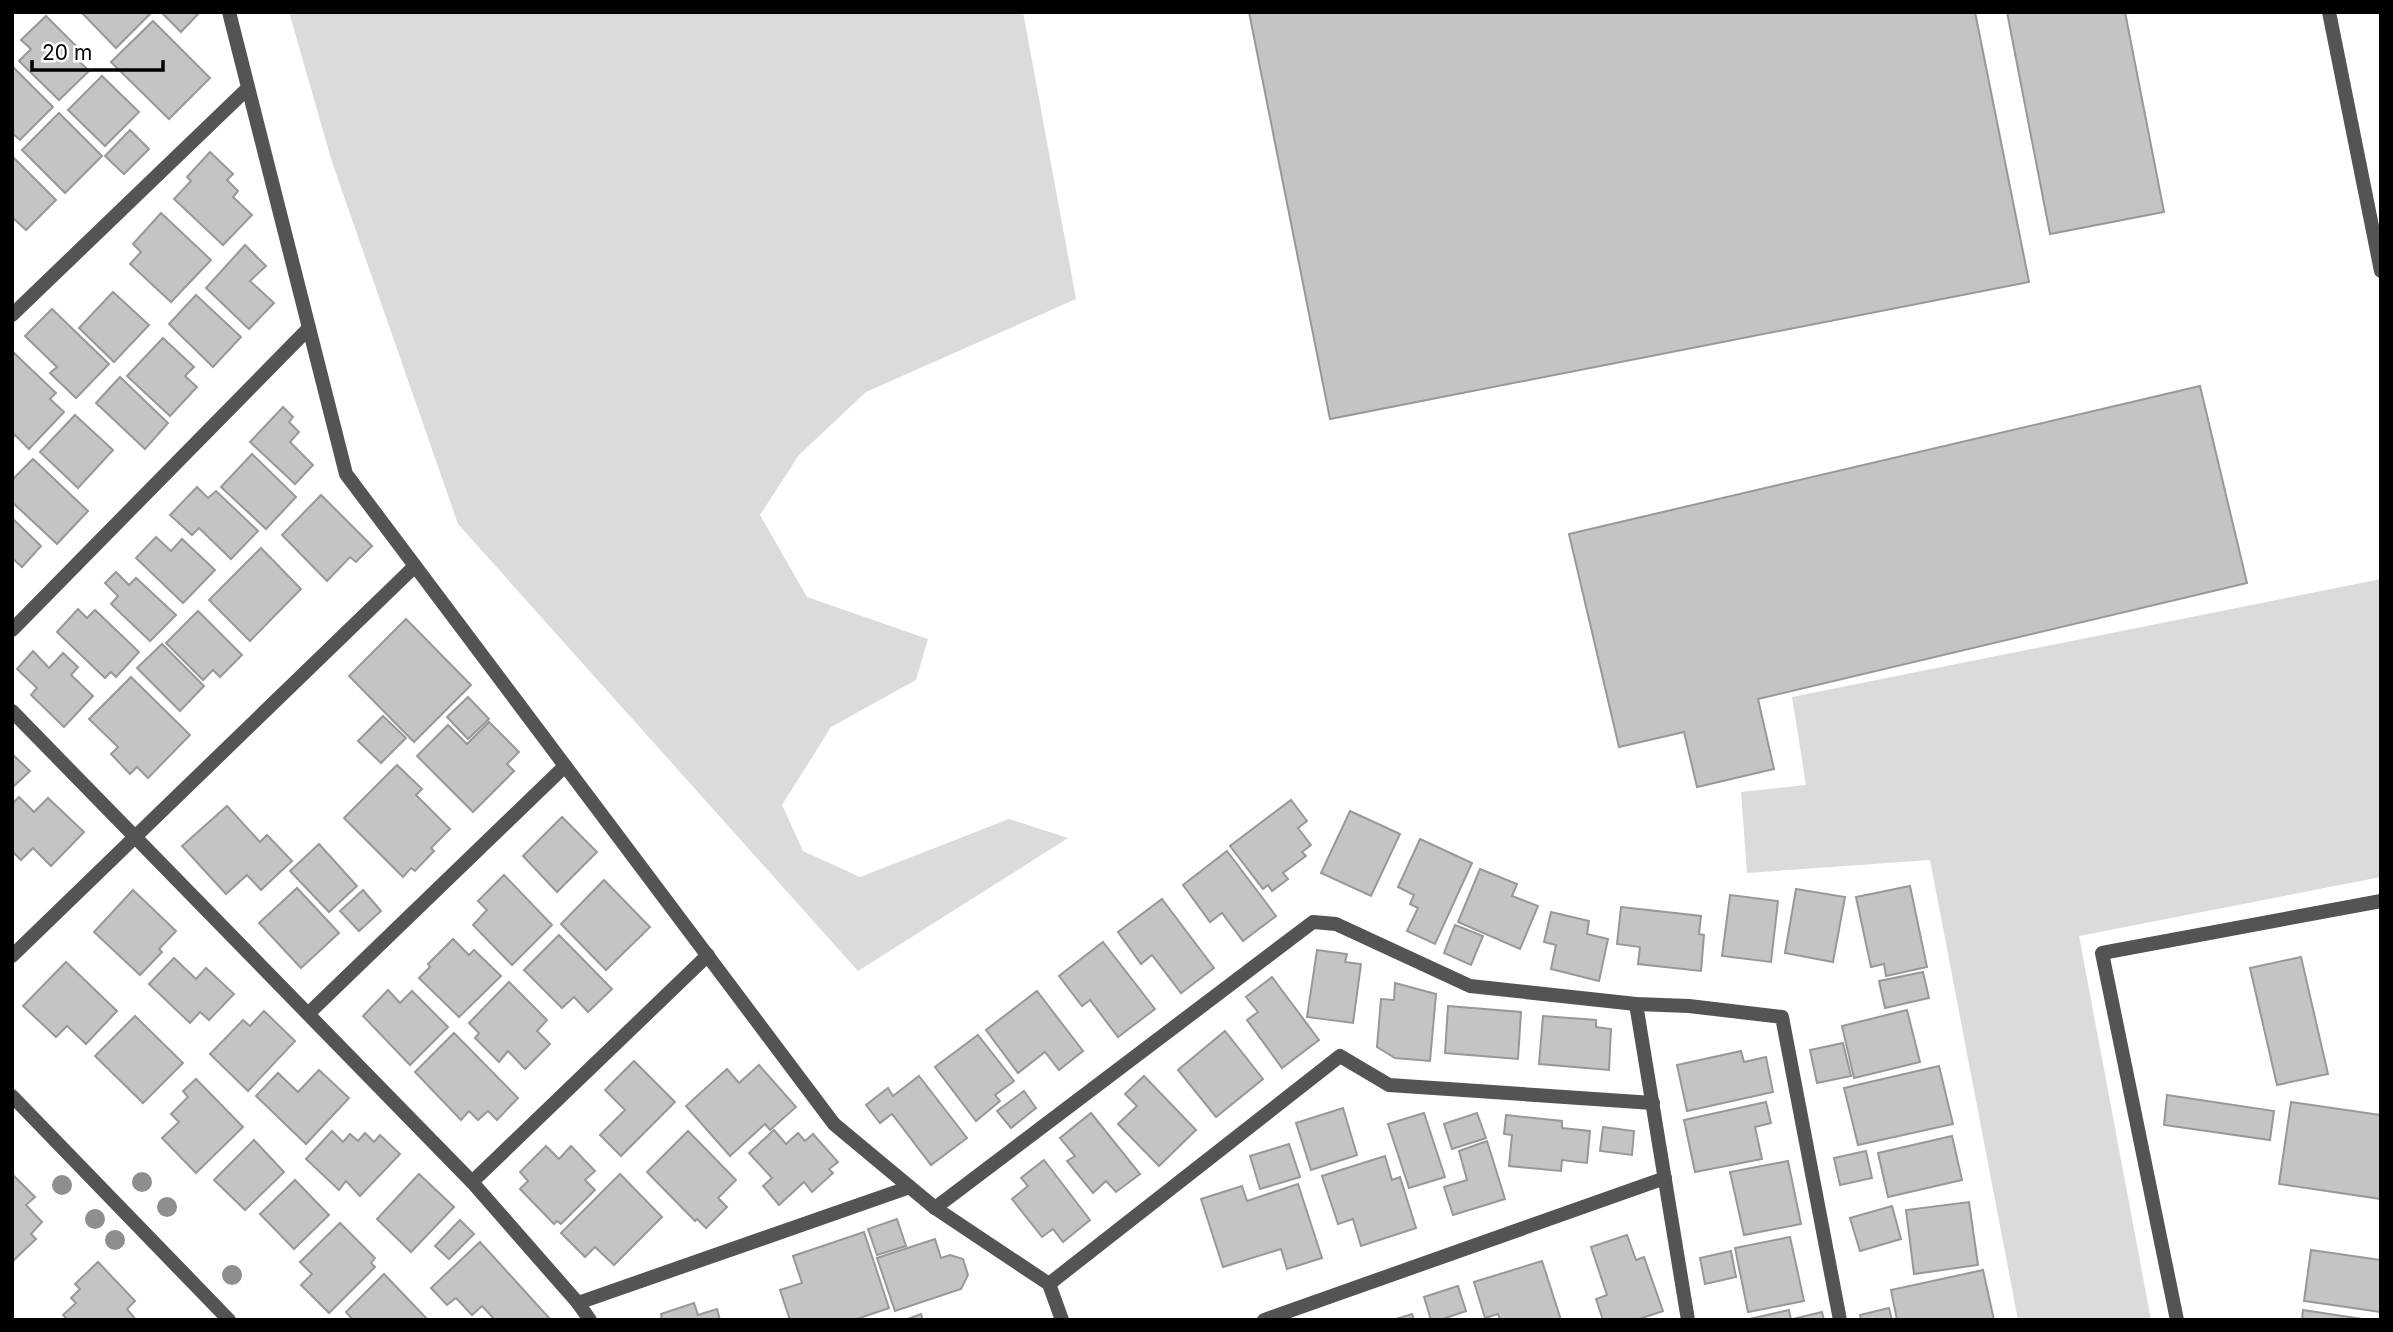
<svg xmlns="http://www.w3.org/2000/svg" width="2393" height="1332" font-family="Inter,sans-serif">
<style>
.green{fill:#dbdbdb}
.building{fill:#c4c4c4;stroke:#989898;stroke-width:2}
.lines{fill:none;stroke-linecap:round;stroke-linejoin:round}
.minor{stroke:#545454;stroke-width:14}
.tertiary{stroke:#545454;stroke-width:14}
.tree{fill:#8e8e8e}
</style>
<rect width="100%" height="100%" fill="#fff"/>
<g class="green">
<path d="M289,12H1023L1076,299L866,392L799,455L760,515L807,597L928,639L916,680L831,727L782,805L803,851L860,877L1009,819L1068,838L858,971L458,524L332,162Z"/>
<path d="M2381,579V877L2079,936L2151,1320H2018L1930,860L1747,873L1741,792L1806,785L1792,697Z"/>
</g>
<g class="building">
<path d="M81,12H149L150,14L116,48Z"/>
<path d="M165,12H200L181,32L163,14Z"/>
<path d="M1249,12H1975L2029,282L1330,419Z"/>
<path d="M2007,12H2125L2164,212L2050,234Z"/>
<path d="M46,16L82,52L76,58L89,71L59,100L19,61L31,49L21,40Z"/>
<path d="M153,21L210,78L169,119L111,62Z"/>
<path d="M12,66L53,107L20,140L12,133Z"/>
<path d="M102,76L139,112L105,146L68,110Z"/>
<path d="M59,113L102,156L65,193L22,150Z"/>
<path d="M130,130L149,149L124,174L105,156Z"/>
<path d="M210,152L233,174L227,180L238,191L233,197L252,215L223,245L174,199L191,181L187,177Z"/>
<path d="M12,156L56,200L26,230L12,217Z"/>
<path d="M161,213L211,260L171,302L130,264L141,252L133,244Z"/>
<path d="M245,245L266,266L250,281L274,303L249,329L206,288Z"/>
<path d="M113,292L149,325L114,362L79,328Z"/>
<path d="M196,295L241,337L213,367L169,324Z"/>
<path d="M52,309L109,364L76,398L50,373L57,367L25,336Z"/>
<path d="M163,338L194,367L185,376L197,387L170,416L127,376Z"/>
<path d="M12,351L56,393L50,399L64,412L29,449L15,435L12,438Z"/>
<path d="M120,377L168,423L145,449L96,403Z"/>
<path d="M2200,386L2247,583L1758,699L1774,769L1697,787L1684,732L1619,747L1569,534Z"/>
<path d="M283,407L293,417L289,422L299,432L290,442L313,465L295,484L250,442Z"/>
<path d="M75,415L113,450L78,488L40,452Z"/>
<path d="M252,454L296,497L266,529L221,487Z"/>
<path d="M33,459L88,511L57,544L12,502V480Z"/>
<path d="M197,487L208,498L216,491L258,531L231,559L199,528L192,535L170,515Z"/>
<path d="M321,495L372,546L356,562L350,557L327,581L282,535Z"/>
<path d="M12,518L41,546L22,567L12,558Z"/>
<path d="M156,537L171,551L182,539L215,570L183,603L136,558Z"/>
<path d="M261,548L301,589L250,641L209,600Z"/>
<path d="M116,572L129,585L136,578L176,615L150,641L111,604L118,596L105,583Z"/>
<path d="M78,609L87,618L95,610L139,652L116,677L111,672L105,678L57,632Z"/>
<path d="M198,611L242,655L220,677L213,670L203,680L166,643Z"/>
<path d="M406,619L471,685L414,742L349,676Z"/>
<path d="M162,644L204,686L180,711L137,668Z"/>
<path d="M33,651L49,668L63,653L78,667L71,675L93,696L64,727L31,695L37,688L17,669Z"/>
<path d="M131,677L190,735L148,778L137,767L130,774L111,754L118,747L89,719Z"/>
<path d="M468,697L489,719L468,739L447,717Z"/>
<path d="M383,716L406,738L381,763L358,741Z"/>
<path d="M489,722L519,752L507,764L514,771L473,812L417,756L448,725L467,744Z"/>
<path d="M12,754L30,771L12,788Z"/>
<path d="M397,765L422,789L416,795L450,829L431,848L434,851L415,871L411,868L403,877L344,818Z"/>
<path d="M19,797L34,812L48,798L84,832L51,866L33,848L21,860L12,851V804Z"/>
<path d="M1291,800L1307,821L1298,828L1311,845L1302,852L1306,856L1283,873L1288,879L1272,891L1268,885L1263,889L1230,846Z"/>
<path d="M227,806L260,842L267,835L292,861L261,890L247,875L226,894L182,846Z"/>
<path d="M1350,811L1400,834L1371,896L1321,873Z"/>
<path d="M562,817L597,852L557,892L523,856Z"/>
<path d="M1420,839L1472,863L1435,944L1407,931L1418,908L1410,904L1414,895L1398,887Z"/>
<path d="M319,844L357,886L329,912L290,871Z"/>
<path d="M1227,851L1276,916L1243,941L1222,913L1210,922L1183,885Z"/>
<path d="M1480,869L1517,884L1512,896L1538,906L1520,949L1458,922Z"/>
<path d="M504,875L552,925L512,965L473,925L487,910L478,901Z"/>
<path d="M604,880L650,927L606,970L561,924Z"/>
<path d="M1910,886L1927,967L1886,976L1884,964L1871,967L1856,897Z"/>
<path d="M297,888L339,933L301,968L259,923Z"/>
<path d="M1796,889L1845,897L1833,962L1785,953Z"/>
<path d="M133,890L176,931L159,949L162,952L140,975L94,932Z"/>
<path d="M363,890L381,911L359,931L340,911Z"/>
<path d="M1730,895L1778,901L1771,962L1722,956Z"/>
<path d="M1162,899L1214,968L1181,993L1152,955L1141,964L1118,932Z"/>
<path d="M1621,907L1701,916L1699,934L1704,935L1701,971L1638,964L1640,947L1617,944Z"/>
<path d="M1551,912L1589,921L1587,934L1608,939L1599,981L1551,969L1556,945L1544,942Z"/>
<path d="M1455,925L1483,936L1471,965L1444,953Z"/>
<path d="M559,935L612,989L588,1012L574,997L562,1008L524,970Z"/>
<path d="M453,939L469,955L474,950L501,976L459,1017L419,978L430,967L428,964Z"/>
<path d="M1103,942L1155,1009L1118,1037L1090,1000L1082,1006L1059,976Z"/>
<path d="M1317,950L1347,954L1345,962L1361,964L1353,1023L1307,1017Z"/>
<path d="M2301,957L2328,1074L2277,1085L2250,968Z"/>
<path d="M174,958L196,979L206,968L234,994L209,1020L200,1012L190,1023L149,984Z"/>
<path d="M66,962L117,1011L86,1044L67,1026L56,1037L23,1006Z"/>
<path d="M1923,972L1929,998L1885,1008L1879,981Z"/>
<path d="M1272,977L1319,1040L1282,1068L1247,1020L1258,1012L1246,997Z"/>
<path d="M509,982L547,1020L537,1031L550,1044L525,1069L508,1051L499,1062L475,1038L479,1033L469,1023Z"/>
<path d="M1395,983L1436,994L1430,1061L1395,1058L1377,1047L1381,999L1394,1000Z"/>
<path d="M388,990L400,1003L412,991L448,1027L410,1065L363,1016Z"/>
<path d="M1037,991L1083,1051L1059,1070L1045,1052L1018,1073L986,1030Z"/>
<path d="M1448,1006L1521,1012L1518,1059L1445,1053Z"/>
<path d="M1907,1010L1920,1062L1854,1078L1842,1026Z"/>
<path d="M264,1011L295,1041L248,1091L210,1054L243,1020L250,1026Z"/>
<path d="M135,1016L183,1063L143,1103L95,1056Z"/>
<path d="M1543,1016L1596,1020V1027L1611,1029L1609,1070L1539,1064Z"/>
<path d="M1225,1031L1263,1079L1216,1117L1178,1070Z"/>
<path d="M454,1033L518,1098L497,1120L488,1111L478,1120L469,1111L461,1120L415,1072Z"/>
<path d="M978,1035L1014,1081L995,1095L1000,1101L976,1121L935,1067Z"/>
<path d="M1843,1043L1851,1076L1817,1083L1810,1050Z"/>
<path d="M1741,1051L1744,1062L1766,1057L1773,1092L1687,1111L1677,1065Z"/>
<path d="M634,1061L675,1102L621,1156L600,1135L625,1110L605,1090Z"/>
<path d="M759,1065L796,1107L770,1130L765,1124L730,1156L686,1106L727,1069L739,1083Z"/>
<path d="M1939,1066L1953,1124L1858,1145L1844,1088Z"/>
<path d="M319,1070L349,1098L306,1144L256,1096L278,1073L298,1092Z"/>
<path d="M919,1076L967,1138L931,1165L892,1114L880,1123L866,1105L888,1088L893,1096Z"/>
<path d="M1144,1076L1196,1130L1159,1166L1118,1124L1137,1106L1125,1094Z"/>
<path d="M196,1079L243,1127L196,1173L162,1138L179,1122L171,1114L188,1097L183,1091Z"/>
<path d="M1024,1091L1036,1108L1011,1128L997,1111Z"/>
<path d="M2167,1095L2274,1111L2270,1140L2164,1125Z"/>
<path d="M1766,1102L1771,1123L1755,1127L1762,1159L1695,1172L1684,1120Z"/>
<path d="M2291,1102L2381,1115V1199L2279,1184Z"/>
<path d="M1343,1108L1357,1155L1311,1170L1296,1123Z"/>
<path d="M1091,1113L1140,1174L1116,1192L1106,1181L1093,1193L1067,1161L1075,1156L1060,1138Z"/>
<path d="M1424,1113L1445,1177L1409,1188L1388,1124Z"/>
<path d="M1477,1113L1486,1138L1452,1149L1444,1124Z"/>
<path d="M1506,1115L1562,1121V1128L1590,1131L1587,1163L1562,1160L1561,1171L1509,1166L1512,1135L1504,1134Z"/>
<path d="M1603,1127L1634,1131L1632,1155L1600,1151Z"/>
<path d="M774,1130L786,1144L798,1133L805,1141L813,1134L838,1162L829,1169L833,1173L812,1192L804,1182L779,1205L763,1186L772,1178L749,1153Z"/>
<path d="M332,1131L343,1142L350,1134L358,1141L365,1133L374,1142L380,1135L400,1154L360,1196L346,1181L339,1190L306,1159Z"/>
<path d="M688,1131L736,1180L718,1198L727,1207L706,1228L697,1219L695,1221L647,1172Z"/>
<path d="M1952,1136L1962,1180L1888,1197L1878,1153Z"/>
<path d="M254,1140L284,1172L245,1210L214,1180Z"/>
<path d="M1487,1141L1505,1199L1453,1215L1444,1187L1467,1180L1459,1151Z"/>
<path d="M1289,1144L1300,1177L1260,1189L1250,1156Z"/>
<path d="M546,1146L559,1159L571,1146L595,1171L585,1180L595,1190L561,1224L557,1221L554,1224L520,1189L528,1181L520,1172Z"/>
<path d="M1866,1151L1872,1178L1840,1185L1834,1158Z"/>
<path d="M1385,1156L1392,1180L1400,1177L1416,1228L1361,1246L1353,1219L1338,1224L1322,1176Z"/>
<path d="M1044,1160L1090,1220L1063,1242L1053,1229L1042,1237L1012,1199L1028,1186L1021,1178Z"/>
<path d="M1788,1161L1801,1224L1744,1235L1730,1172Z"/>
<path d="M12,1174L35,1197L26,1205L42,1222L31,1234L36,1239L12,1262Z"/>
<path d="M419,1174L454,1207L411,1252L377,1219Z"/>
<path d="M620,1174L662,1217L614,1265L595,1247L585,1257L561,1233Z"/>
<path d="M295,1180L329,1215L294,1249L260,1214Z"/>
<path d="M1298,1184L1322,1258L1287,1269L1281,1249L1223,1267L1201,1199L1242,1186L1247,1201Z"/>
<path d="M1969,1202L1978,1265L1914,1274L1906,1210Z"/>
<path d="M1892,1206L1901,1239L1860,1251L1850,1218Z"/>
<path d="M897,1219L906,1246L877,1255L868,1229Z"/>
<path d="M460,1220L474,1234L449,1259L435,1246Z"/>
<path d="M340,1223L375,1258L371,1263L375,1267L329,1313L301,1285L312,1274L300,1262Z"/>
<path d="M864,1232L889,1308L854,1320H790L780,1290L802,1283L793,1256Z"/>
<path d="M1627,1235L1636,1260L1644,1257L1663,1311L1636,1320H1603L1596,1299L1607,1295L1591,1247Z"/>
<path d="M1790,1237L1804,1301L1748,1312L1735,1248Z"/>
<path d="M935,1239L941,1258L950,1255L963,1259L968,1275L961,1289L895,1311L877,1258Z"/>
<path d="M480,1242L551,1320H495L482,1306L472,1315L456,1298L447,1305L431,1288Z"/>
<path d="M2311,1250L2381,1260V1312L2304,1301Z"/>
<path d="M1731,1251L1736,1277L1705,1284L1700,1258Z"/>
<path d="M1542,1261L1561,1320H1500L1498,1314L1485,1318L1474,1282Z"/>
<path d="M98,1262L135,1301L127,1309L136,1320H68L63,1315L76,1303L71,1298L80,1289L75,1284Z"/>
<path d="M1983,1270L1994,1320H1897L1891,1290Z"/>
<path d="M384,1274L428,1320H353L346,1312Z"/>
<path d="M1458,1286L1466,1311L1440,1320H1431L1424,1297Z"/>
<path d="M694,1303L698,1315L717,1309L720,1320H662L661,1314Z"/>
<path d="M1889,1308L1892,1320H1861L1860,1315Z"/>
<path d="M1789,1310L1791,1320H1745Z"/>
<path d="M2303,1310L2369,1320H2302Z"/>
<path d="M1822,1312L1824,1320L1793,1319Z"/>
<path d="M921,1314L923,1320H905Z"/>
<path d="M1412,1314L1414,1320H1393Z"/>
</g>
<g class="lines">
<g class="minor">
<path d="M229,12L346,474L834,1124L935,1208L1049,1284L1062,1320"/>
<path d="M12,315L248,88"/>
<path d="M12,630L309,328"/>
<path d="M12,711L472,1182L578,1303L590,1320"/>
<path d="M12,956L415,566"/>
<path d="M1636,1004L1688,1320"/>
<path d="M308,1014L565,766"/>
<path d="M472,1182L708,955"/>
<path d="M935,1208L1313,922L1336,924L1470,986L1636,1004L1689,1006L1782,1017L1840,1320"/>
<path d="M1049,1284L1340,1056L1389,1085L1653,1103"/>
<path d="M578,1303L910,1187"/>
<path d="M1264,1320L1665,1178"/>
<path d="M2177,1320L2102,953L2381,901"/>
</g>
<g class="tertiary">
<path d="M2329,12L2381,271"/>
<path d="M12,1096L229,1320"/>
</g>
</g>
<g class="tree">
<circle cx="142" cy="1182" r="10"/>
<circle cx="62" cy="1185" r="10"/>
<circle cx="167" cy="1207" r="10"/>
<circle cx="95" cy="1219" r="10"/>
<circle cx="115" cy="1240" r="10"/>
<circle cx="232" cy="1275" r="10"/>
</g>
<rect width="2393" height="1332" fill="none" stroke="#000000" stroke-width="28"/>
<path d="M32 60v10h131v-10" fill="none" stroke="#000000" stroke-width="3.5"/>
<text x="42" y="60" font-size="21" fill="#000000" stroke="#ffffff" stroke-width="5" paint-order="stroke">20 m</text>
</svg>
